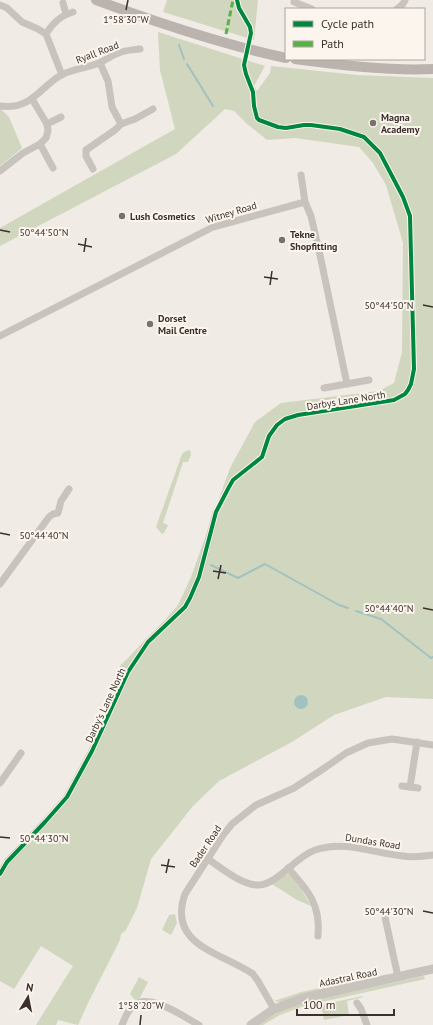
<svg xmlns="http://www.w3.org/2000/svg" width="433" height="1025" font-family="'PT Sans',sans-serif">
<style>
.green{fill:#d1d6bf}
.water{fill:#a1c2c1}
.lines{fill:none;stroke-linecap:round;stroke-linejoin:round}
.stream{stroke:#a1c2c1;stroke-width:2}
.minor{stroke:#c9c3be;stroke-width:7}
.tertiary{stroke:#c9c3be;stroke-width:9}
.secondary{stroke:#bab3ae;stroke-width:10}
.quiet{stroke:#57b246;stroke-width:3;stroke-dasharray:6 3;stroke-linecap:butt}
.cycleway-casing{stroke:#fbf5ee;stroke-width:6}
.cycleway{stroke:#00873e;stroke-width:4}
.ticks{fill:none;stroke:#3b302b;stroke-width:1.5}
.poi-dot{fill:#7a716c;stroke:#fbf5ee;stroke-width:1.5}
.labels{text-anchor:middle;stroke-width:4;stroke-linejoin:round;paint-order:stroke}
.street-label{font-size:10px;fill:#3b302b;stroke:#fbf5ee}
.poi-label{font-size:10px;font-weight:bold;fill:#3b302b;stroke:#fbf5ee;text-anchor:start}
.ticks-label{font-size:10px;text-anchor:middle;fill:#3b302b;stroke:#fbf5ee;stroke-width:4;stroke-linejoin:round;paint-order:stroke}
</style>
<rect width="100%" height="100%" fill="#f0ebe5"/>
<g class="green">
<path d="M167,0H258L254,40L163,12Z"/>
<path d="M158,32L265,66L254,86L257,91L270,73L271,66L357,75L433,78V699L386,697L334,715L292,742L219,781L193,806L151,859L137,908L126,930L121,934L120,940L89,1001L78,1025L58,1020L56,1025H36L73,966L41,946L14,989L0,981V874L67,797L106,720L111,692L120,666L165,620L178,605L191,577L230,468L255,422L281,403L379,391L394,383L402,352L403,243L386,185L373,163L359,147L295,138L267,140L246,123L234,111L225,109L176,154L0,246V228L175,129L160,70Z"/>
<path d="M0,108L9,117L22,148L0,166Z"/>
<path d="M189,450L191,452V455L188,462H183L163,523L168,525L164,533L162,534L156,527L182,454L184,452Z"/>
<path d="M289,874L300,887L311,906L297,900L272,884L283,875Z"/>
<path d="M175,914L177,923L171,935L162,930L169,915Z"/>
<path d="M389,974L388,975L280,1002L274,1001L301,992Z"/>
<path d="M424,976L425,979L322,1002L321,998Z"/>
<path d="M139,977L148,982L140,998L135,1000L130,994Z"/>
<path d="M362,996L363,997L347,1001L349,1015L324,1020L321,1005Z"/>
<path d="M315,999L304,1006L280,1015L263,1025H256L283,1009Z"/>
</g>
<circle class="water" cx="301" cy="702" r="7"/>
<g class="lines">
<g class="stream">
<path d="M179,45L184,59"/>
<path d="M187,64L213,106"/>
<path d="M211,565L238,578L265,564L339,605L348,608"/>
<path d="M356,611L381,619L431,658L433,657"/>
</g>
<g class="minor">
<path d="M294,2L312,9"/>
<path d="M63,3L66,14"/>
<path d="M0,5L7,8L22,22L38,29L46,34L62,75"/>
<path d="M397,9L403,4L405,0"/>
<path d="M46,34C53,23 60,16 73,12"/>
<path d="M0,106C31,110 38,89 61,75C72,69 87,68 99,63C106,60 112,55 119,53C125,50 133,50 140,49"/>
<path d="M47,124L61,117"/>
<path d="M121,124L135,119L153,109"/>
<path d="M40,144L53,168"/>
<path d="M93,169L86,156V150L115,130L121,124L112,107L108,81L100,63"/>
<path d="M0,171L23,153L40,144L46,138L48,131L47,124L32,99"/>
<path d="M301,175L305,202"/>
<path d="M0,336L213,227L305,202L311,216L320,255L347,384"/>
<path d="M324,388L369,380"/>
<path d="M0,584L49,517L53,514L58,513L61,501L69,489"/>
<path d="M0,783L21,753"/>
<path d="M402,786L418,788"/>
<path d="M410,787L417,742"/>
<path d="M208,859C221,868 243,886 259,885C278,884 295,857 315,850C345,840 373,853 403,856C413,858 423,856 433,855"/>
<path d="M288,868C308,890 321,905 318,936"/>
<path d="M0,874L7,862L45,822L67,797L92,751L128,672L148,642L185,607L190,598L199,577L216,512"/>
<path d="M385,917L398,977"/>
<path d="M357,1003L361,1009L367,1025"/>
<path d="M274,1009L258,981L253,974C220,952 167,945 185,894L223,835L232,824L256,805L294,788L326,767L346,753L368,743L392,739L433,745"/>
<path d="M122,1025C125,1018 127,1011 133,1006C148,991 184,1017 199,1025"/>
</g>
<path class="tertiary" d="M251,1025L274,1009L304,998L433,969"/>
<g class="secondary">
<path d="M96,0C158,23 221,44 286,58"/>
<path d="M295,59C341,65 387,71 433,69"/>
</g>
<path class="quiet" d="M226,34L233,0"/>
<defs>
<path id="cycleway" d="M0,874L7,862L45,822L67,797L92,751L128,672L148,642L185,607L190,598L199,577L216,512L229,487L233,480L262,457L269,436L277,425L285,419L298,415L394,400L405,394L408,390L411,384L414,369L410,216L403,197L380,153L364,137L340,129L311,125H304L286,128L278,127L259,120L257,118L254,106L253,92L246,74L244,65L251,33L250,27L239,8L237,0"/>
</defs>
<use href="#cycleway" class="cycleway-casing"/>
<use href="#cycleway" class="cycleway"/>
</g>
<path class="ticks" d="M126,10L128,0M0,230L10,232M78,244L92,247M84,252L86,238M264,277L278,279M270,285L272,271M423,305L433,307M0,533L10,535M213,571L226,573M218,579L221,565M423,608L433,610M0,837L10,838M161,865L175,867M166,873L169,859M423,911L433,913M140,1025L141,1015"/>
<g class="poi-dot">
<circle cx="373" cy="123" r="4"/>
<circle cx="122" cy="216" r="4"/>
<circle cx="282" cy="240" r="4"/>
<circle cx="150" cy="324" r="4"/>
</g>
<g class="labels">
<g class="street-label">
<text transform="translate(97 52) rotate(-21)" y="4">Ryall Road</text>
<text transform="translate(231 212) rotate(-17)" y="4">Witney Road</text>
<text transform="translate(346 400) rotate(-9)" y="4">Darbys Lane North</text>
<text transform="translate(105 705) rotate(-65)" y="4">Darby's Lane North</text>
<text transform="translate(373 841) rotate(9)" y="4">Dundas Road</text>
<text transform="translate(205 846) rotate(-56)" y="4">Bader Road</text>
<text transform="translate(348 977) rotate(-12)" y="4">Adastral Road</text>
</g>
<g class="poi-label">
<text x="381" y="121">Magna<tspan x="381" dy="12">Academy</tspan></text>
<text x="130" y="220">Lush Cosmetics</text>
<text x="290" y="238">Tekne<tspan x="290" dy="12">Shopfitting</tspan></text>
<text x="158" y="322">Dorset<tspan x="158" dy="12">Mail Centre</tspan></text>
</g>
</g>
<g class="ticks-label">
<text x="126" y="23">1°58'30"W</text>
<text x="44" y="236">50°44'50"N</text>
<text x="389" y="309">50°44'50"N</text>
<text x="44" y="539">50°44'40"N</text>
<text x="389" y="612">50°44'40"N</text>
<text x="44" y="842">50°44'30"N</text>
<text x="389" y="915">50°44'30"N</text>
<text x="141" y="1009">1°58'20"W</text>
</g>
<rect x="285" y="8" width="140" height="52" fill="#fbf5ee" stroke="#aea6a0"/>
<rect x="293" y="21" width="20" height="6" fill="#00873e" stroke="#aea6a0"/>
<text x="321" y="28" font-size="12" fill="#3b302b">Cycle path</text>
<rect x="293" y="41" width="20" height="6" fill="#57b246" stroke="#aea6a0"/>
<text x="321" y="48" font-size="12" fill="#3b302b">Path</text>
<g transform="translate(28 997) rotate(10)" stroke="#fbf5ee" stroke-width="3" paint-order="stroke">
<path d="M0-3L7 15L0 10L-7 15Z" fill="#3b302b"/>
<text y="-6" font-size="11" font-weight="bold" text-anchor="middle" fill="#3b302b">N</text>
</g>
<path d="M297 1009v6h97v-6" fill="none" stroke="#3b302b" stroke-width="2"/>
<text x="303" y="1009" font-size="12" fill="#3b302b" stroke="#fbf5ee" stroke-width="3" paint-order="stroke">100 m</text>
</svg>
